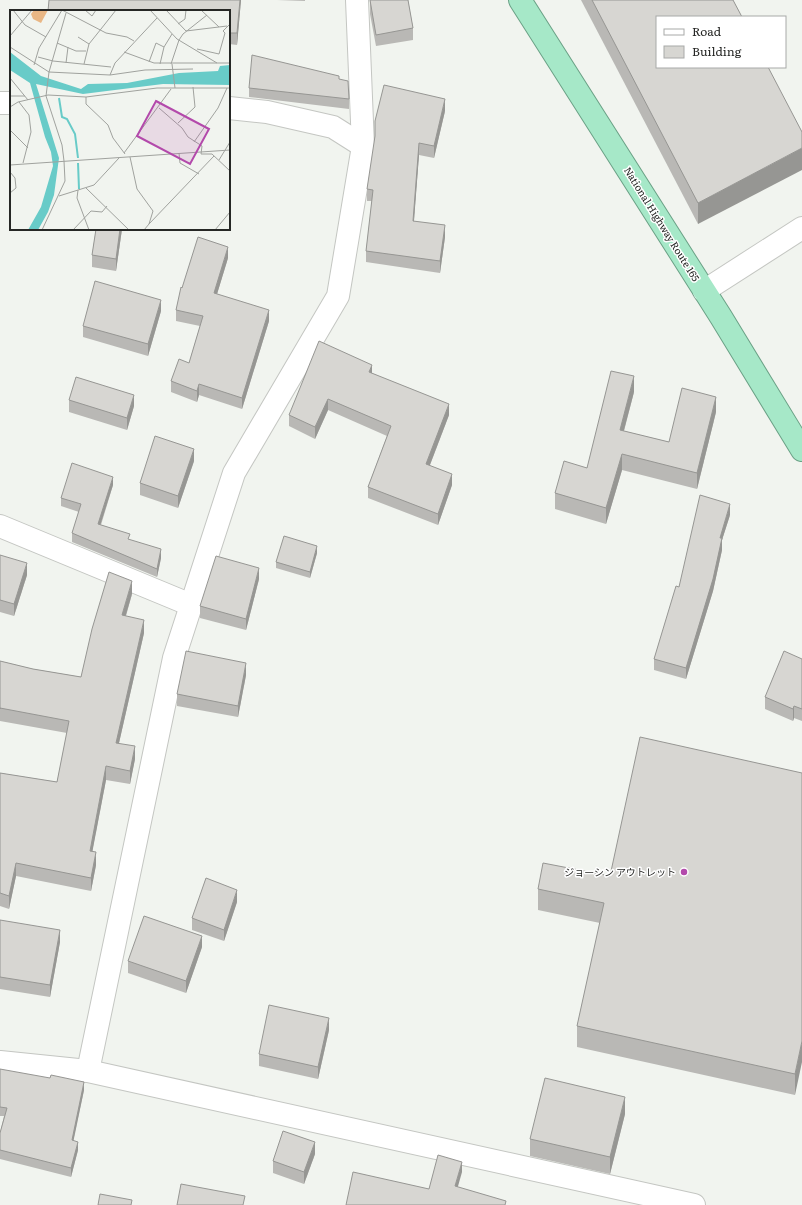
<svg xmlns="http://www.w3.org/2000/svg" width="802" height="1205" font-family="Literata,'Noto Sans JP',serif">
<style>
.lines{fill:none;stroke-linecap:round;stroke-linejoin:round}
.minor-casing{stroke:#c4c6c2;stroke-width:24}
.tertiary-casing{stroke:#c4c6c2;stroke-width:24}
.trunk-casing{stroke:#6ba186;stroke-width:24}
.minor{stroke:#fff;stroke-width:22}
.tertiary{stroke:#fff;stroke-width:22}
.trunk{stroke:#a6e8c8;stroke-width:22}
.wall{fill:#b9b8b5}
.shaded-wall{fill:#969693}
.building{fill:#d7d6d2;stroke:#969693}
.poi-dot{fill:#b349ab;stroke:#fff;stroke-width:1.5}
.labels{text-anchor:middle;stroke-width:3;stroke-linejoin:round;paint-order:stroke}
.street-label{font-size:10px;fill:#262725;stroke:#fff}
.poi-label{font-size:10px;fill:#262725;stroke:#fff;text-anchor:end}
.inset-river{fill:none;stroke:#68cbc8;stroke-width:2}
.inset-road{fill:none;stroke:#a0a29e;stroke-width:1}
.view{fill:#b349ab;fill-opacity:0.15;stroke:#b349ab;stroke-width:2}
.inset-edge{fill:none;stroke:#262725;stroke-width:2}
</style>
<rect width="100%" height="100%" fill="#f1f4ef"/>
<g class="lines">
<defs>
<g id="minor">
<path d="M0,103H11"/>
<path d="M229,108L267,112L333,127L363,146"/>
<path d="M0,526L191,605"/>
<path d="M0,1062L88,1071L694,1205"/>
<path d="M88,1071L174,658L234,473L338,296L363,146L357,0"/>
</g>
<path id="tertiary" d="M704,291L802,228"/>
<path id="trunk" d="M520,0L721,317L802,450"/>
</defs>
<use href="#minor" class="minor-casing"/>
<use href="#tertiary" class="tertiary-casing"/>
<use href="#trunk" class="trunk-casing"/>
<use href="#minor" class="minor"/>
<use href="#tertiary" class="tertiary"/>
<use href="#trunk" class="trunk"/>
</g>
<g class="wall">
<path d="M241,0L237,45L229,44V11Z"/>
<path d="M277,0H305V1Z"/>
<path d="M370,0H408L413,28V40L376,46L370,14Z"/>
<path d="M581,0H733L768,67L698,224Z"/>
<path d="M339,79L349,99V109L249,97V88Z"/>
<path d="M445,111L434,158L419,155L414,221L445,237L440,273L366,262V251L372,201H367V189Z"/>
<path d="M96,229H122L116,271L92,267V255Z"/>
<path d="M228,258L217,294L269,321L242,409L199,395L197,402L171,392V381L189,363L200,326L176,321V310L182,288Z"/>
<path d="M161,311L148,356L83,337V326Z"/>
<path d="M372,373L449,415L430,465L452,485L438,525L368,498V487L387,436L328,410L315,439L289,426V415Z"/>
<path d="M634,392L624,431L669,442L716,412L697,489L622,470L606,524L555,509V493L587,468Z"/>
<path d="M69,400L134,406L127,430L69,412Z"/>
<path d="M194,461L178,508L140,495V483Z"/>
<path d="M113,485L101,525L130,540L161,558L157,577L72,542V533L79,512L61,506V498Z"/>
<path d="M730,515L722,540V550L713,591L686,679L654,670V659L679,587Z"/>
<path d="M317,553L310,578L276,568V562Z"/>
<path d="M0,555L27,575L14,616L0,612Z"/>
<path d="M259,579L246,630L200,618V606Z"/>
<path d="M132,594L126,616L144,633L119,743L135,759L130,784L106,780L92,852L96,865L91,891L16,876L9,909L0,906V773L57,782L67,733L0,721V661L33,669L81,677Z"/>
<path d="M802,659V721L794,718L793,721L765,709V697Z"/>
<path d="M246,675L238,717L177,706V694Z"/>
<path d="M802,773L795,1095L577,1047V1026L600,923L538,910V889L610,876Z"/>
<path d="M237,902L224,941L192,930V918Z"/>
<path d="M0,920L60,942L50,997L0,989Z"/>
<path d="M202,947L186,993L128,973V961Z"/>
<path d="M329,1030L318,1079L259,1066V1054Z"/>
<path d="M0,1069L84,1090L73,1141L78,1150L71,1177L0,1159V1133L4,1116H0Z"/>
<path d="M625,1114L610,1174L530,1156V1139Z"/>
<path d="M315,1154L304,1184L273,1173V1161Z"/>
</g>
<g class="shaded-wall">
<path d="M240,0H241L237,45V33Z"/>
<path d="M445,99V111L434,158V146Z"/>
<path d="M419,143V155L413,233V221Z"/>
<path d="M802,148V170L698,224V203Z"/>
<path d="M445,225V237L440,273V261Z"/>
<path d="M120,229H122L116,271V259Z"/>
<path d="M228,247V258L214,304V293Z"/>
<path d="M161,300V311L148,356V344Z"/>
<path d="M269,310V321L242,409V398Z"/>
<path d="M372,365V376L369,372Z"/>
<path d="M634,376V392L620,445V430Z"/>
<path d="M199,384V395L197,402V391Z"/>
<path d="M134,395V406L127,430V418Z"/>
<path d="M716,397V412L697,489V473Z"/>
<path d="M328,399V410L315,439V427Z"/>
<path d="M449,404V415L426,475V464Z"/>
<path d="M194,449V461L178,508V496Z"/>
<path d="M622,454V470L606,524V508Z"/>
<path d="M452,474V485L438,525V514Z"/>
<path d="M113,477V485L98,532V524Z"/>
<path d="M730,504V515L722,540V550L713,591L686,679V668L720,538Z"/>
<path d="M317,546V553L310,578V572Z"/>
<path d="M161,549V558L157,577V569Z"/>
<path d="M27,563V575L14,616V604Z"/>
<path d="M259,568V579L246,630V619Z"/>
<path d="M132,581V594L122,628V615Z"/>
<path d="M144,620V633L116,756V743Z"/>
<path d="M246,663V675L238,717V706Z"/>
<path d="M794,706V718L793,721V709Z"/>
<path d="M135,746V759L130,784V771Z"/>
<path d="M106,766V780L90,864V851Z"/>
<path d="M96,852V865L91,891V878Z"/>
<path d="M16,863V876L9,909V896Z"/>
<path d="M237,890V902L224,941V930Z"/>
<path d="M60,930V942L50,997V985Z"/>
<path d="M202,936V947L186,993V981Z"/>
<path d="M329,1018V1030L318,1079V1067Z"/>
<path d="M802,1041V1062L795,1095V1074Z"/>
<path d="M84,1082V1090L72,1148V1140Z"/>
<path d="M625,1097V1114L610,1174V1157Z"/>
<path d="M78,1142V1150L71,1177V1168Z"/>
<path d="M315,1142V1154L304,1184V1172Z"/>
<path d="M462,1162V1172L455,1197V1186Z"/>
</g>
<g class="building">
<path d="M49,0H240L237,33H229V11H48Z"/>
<path d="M370,0H408L413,28L376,35Z"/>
<path d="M592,0H733L742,17H657V67H768L802,132V148L698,203Z"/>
<path d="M252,55L339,76V79L348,81L349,99L249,88Z"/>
<path d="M384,85L445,99L434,146L419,143L413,221L445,225L440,261L366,251L373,190L367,189L375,136V121Z"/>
<path d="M96,229H120L116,259L92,255Z"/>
<path d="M198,237L228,247L214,293L269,310L242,398L199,384L197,391L171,381L179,359L189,363L203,316L176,310L181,287L182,288Z"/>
<path d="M95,281L161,300L148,344L83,326Z"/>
<path d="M319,341L372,365L369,372L449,404L426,464L452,474L438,514L368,487L391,426L328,399L315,427L289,415Z"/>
<path d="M611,371L634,376L620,430L669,442L682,388L716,397L697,473L622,454L606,508L555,493L564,461L587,468Z"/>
<path d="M76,377L134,395L127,418L69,400Z"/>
<path d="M155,436L194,449L178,496L140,483Z"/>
<path d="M72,463L113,477L98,524L130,534L128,539L161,549L157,569L72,533L81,504L61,498Z"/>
<path d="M700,495L730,504L720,538H722L713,579L686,668L654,659L676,586L679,587Z"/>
<path d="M284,536L317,546L310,572L276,562Z"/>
<path d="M0,555L27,563L14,604L0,600Z"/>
<path d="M216,556L259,568L246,619L200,606Z"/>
<path d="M109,572L132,581L122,615L144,620L116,743L135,746L130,771L106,766L90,851L96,852L91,878L16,863L9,896L0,893V773L57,782L69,721L0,708V709V661L33,669L81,677L92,629Z"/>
<path d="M186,651L246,663L238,706L177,694Z"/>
<path d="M784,651L802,659V709L794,706L793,709L765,697Z"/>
<path d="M640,737L802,773V1041L795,1074L577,1026L604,903L538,889L543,863L610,876Z"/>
<path d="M206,878L237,890L224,930L192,918Z"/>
<path d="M144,916L202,936L186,981L128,961Z"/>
<path d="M0,920L60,930L50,985L0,977Z"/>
<path d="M269,1005L329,1018L318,1067L259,1054Z"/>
<path d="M0,1069L50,1078L51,1075L84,1082L72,1140L78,1142L71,1168L0,1150V1133L7,1108L0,1107Z"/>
<path d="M545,1078L625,1097L610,1157L530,1139Z"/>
<path d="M283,1131L315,1142L304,1172L273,1161Z"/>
<path d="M438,1155L462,1162L455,1186L506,1201L505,1205H346L353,1172L429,1189Z"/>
<path d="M181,1184L245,1196L243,1205H177Z"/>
<path d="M100,1194L132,1200L131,1205H98Z"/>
</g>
<circle class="poi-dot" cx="684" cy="872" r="4"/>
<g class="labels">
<g class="street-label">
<text transform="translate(662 224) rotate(58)" y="4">National Highway Route 165</text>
</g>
<g class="poi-label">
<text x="676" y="876">ジョーシン アウトレット</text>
</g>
</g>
<g transform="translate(10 10)">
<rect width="220" height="220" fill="#f1f4ef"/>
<path d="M24,0H38L31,13L23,9L21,4Z" fill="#e9b785"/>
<path d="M0,42L31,66L71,79L78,74L117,73L169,63L208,61L210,56L220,55V75L153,74L73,84L26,74L49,148L44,185L38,202L28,220H18L31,197L43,156L41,142L35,127L20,73L0,60Z" fill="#68cbc8"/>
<path class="inset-river" d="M49,88L52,107L57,109L65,124L68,148M68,153L69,179"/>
<path class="inset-road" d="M3,0L15,15L36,27M52,0L96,23L117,27L124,31M75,0L82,6L86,0M140,0L167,29L207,53M156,0L176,21L217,16M191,0L209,17M168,14L175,9L176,0M91,19L106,0M0,26L22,0M68,27L79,34M169,30L173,24L197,5M47,33L66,41H76M0,37L39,62L100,65L105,53L147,8M154,37L162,24M187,39L209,44L215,23L213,21L220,14M114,42L144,53H220M28,47L43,51L101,57M139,52L146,33L154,37L150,54M56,53L58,37M74,54L79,34L91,19M161,54L169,30M162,54L165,78M24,55L29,38L52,0M100,65L135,60L183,59M0,68L18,90M0,86H15M76,87V94L98,115L103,128L115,144M9,92L19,105L21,122L13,153M0,97L8,92L38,85L76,87L147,78H220M149,98L172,118L178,127L192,136L191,144H202L220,161M168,113L185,97L183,77M0,120L18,138M184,132L208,98L217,78M114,143L161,79M169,143L170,153L189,164M120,147L127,179L143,201L139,214L134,220M209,150L220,132M54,151L52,135L36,86L39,62L56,3M0,155L220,140M0,162L5,168L6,178L0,183M76,178L119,220M68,180L67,188L79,220M49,186L84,175L109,148M139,214L204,146M32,220L55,171L54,151M63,220L81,201L92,202L97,196M205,220L220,202"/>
<path class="view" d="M146,91L199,119L180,154L127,126Z"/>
<rect width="220" height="220" class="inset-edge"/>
</g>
<rect x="656" y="16" width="130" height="52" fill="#ffffff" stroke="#a8a9a8"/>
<rect x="664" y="29" width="20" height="6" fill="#ffffff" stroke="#a8a9a8"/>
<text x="692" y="36" font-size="12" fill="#262725">Road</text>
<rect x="664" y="46" width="20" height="12" fill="#d7d6d2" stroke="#a8a9a8"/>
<text x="692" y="56" font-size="12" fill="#262725">Building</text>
</svg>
